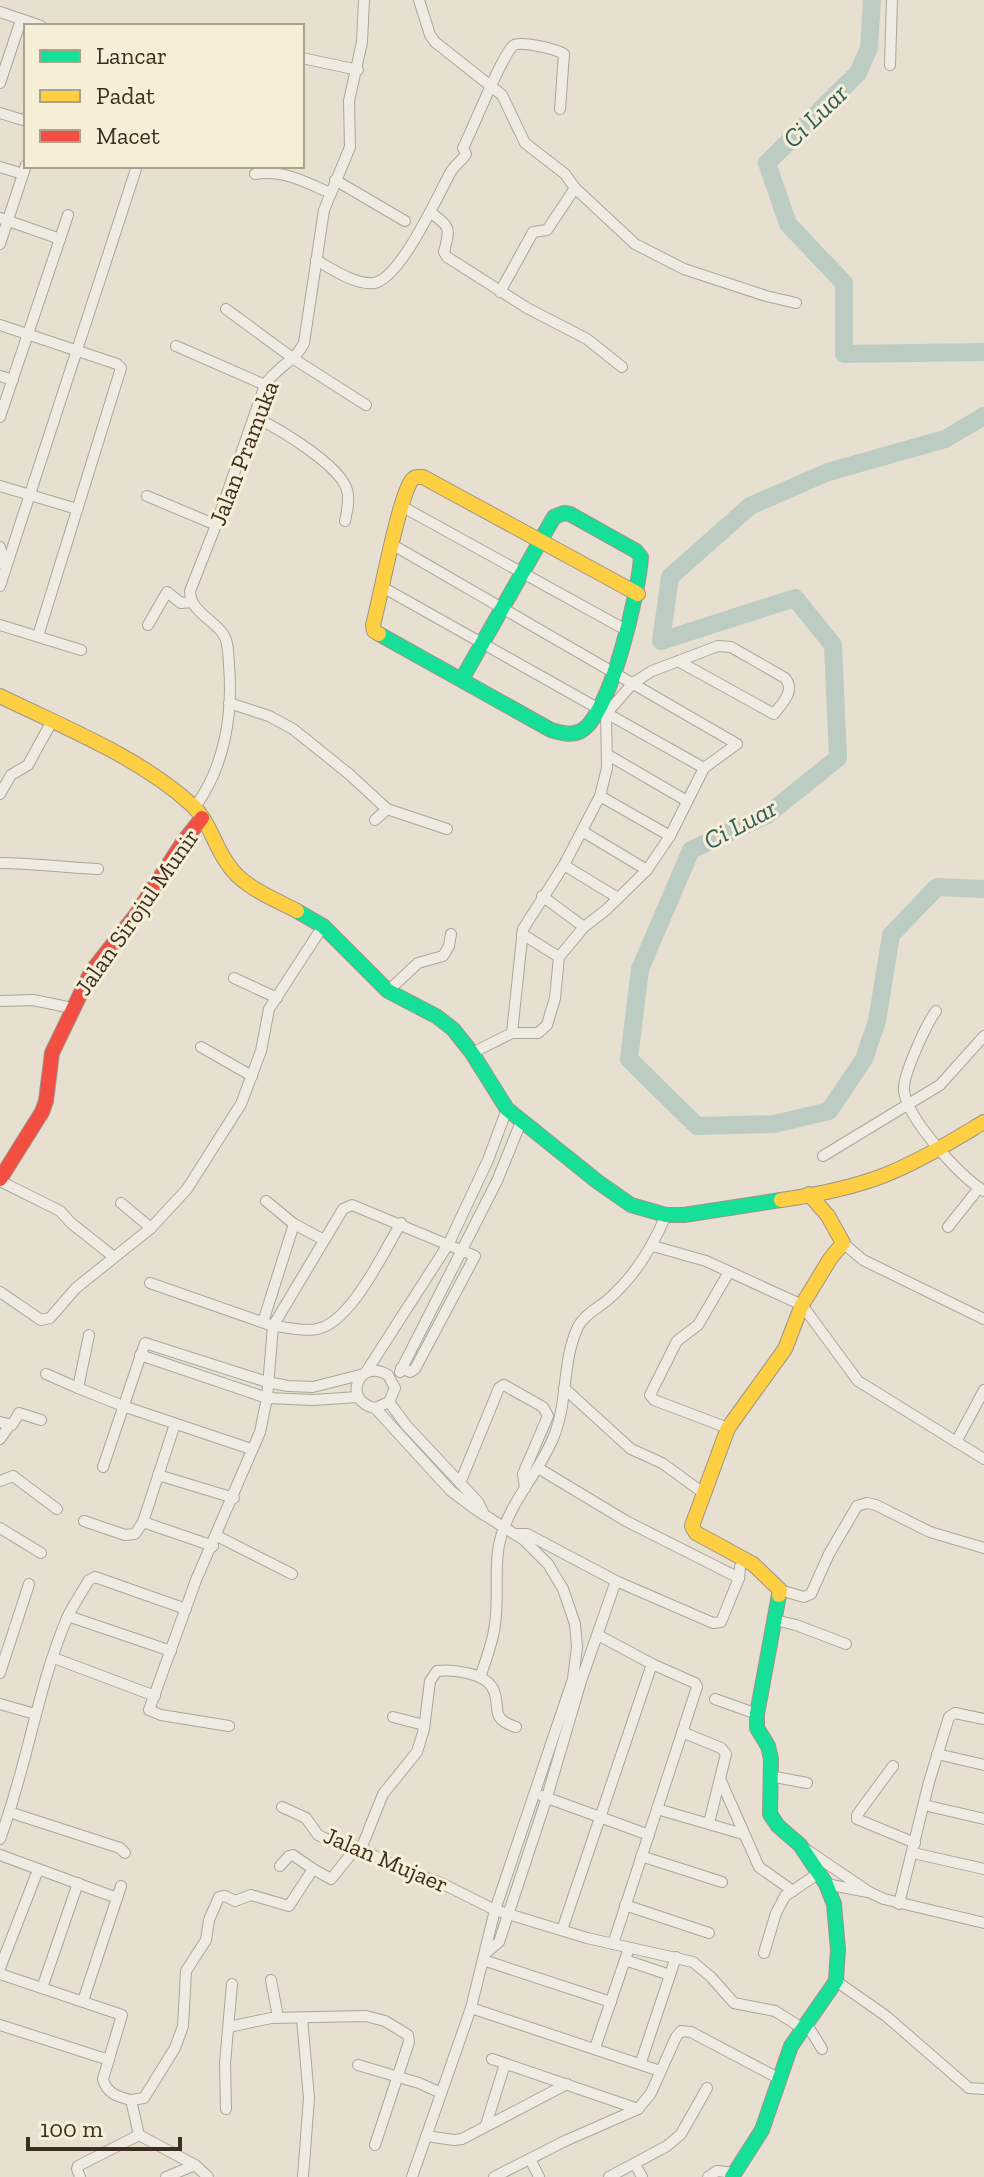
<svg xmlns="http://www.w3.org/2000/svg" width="984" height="2177" font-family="'Zilla Slab',serif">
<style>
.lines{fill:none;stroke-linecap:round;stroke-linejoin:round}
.river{stroke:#bcccc2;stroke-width:18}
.street-casing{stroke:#ada599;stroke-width:12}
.fast-casing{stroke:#9c958a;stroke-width:16}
.slow-casing{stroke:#9c958a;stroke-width:16}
.jam-casing{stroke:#9c958a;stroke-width:16}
.street{stroke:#efebe3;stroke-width:10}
.fast{stroke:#16e098;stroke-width:14}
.slow{stroke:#ffcf43;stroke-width:14}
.jam{stroke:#f24e42;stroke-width:14}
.labels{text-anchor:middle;stroke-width:6;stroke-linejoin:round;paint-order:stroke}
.street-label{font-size:24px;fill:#3d2e20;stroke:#f7eed8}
.water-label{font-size:26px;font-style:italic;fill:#2f5d5a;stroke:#f7eed8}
</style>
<rect width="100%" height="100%" fill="#e7e0d1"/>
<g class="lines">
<g class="river">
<path d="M872,0L869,48L858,73L767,163L788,224L844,283V354L984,352"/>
<path d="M984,416L945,439L828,472L750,506L670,577L661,641L795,598L833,645L838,758L767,815L691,850L640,969L629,1059L697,1126L774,1124L829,1111L864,1059L877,1021L891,935L937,887L984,889"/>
</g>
<defs>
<g id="street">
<path d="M419,0L430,35L435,42L502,95L525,143L565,174L575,188L635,244L684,269L766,296L796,303"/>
<path d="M0,12L41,26"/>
<path d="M302,58L358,70"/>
<path d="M890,65L892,0"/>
<path d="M0,83L21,20"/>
<path d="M0,113L26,121"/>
<path d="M0,167L23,174"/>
<path d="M255,174C282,169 306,182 330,193"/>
<path d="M335,180L405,221"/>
<path d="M431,213C451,227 450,228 444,252L447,257L527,308L587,339L622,367"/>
<path d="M0,218L60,239"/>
<path d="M0,244L26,165"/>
<path d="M316,260C332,269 355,285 374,283C400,279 438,196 450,173C454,165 462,161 466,154L463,148C472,131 503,52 514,45C522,41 556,49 564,54L560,109"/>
<path d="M500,292L533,232L547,230L575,188"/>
<path d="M226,309L294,359L366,405"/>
<path d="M0,325L117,364L121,368L38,636"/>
<path d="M176,346L265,385"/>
<path d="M0,376L13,380"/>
<path d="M0,417L68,215"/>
<path d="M254,417C278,428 340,465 347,490C350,500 347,511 345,521"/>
<path d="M0,486L77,509"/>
<path d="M147,496L216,525"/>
<path d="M403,507L626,630"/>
<path d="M393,545L737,744L704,768L670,836L647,870L606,910L584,927L559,957L555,998L547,1025L538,1033H512"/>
<path d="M0,547L5,566"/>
<path d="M0,586L137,166"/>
<path d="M384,588L704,768"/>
<path d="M0,625L81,650"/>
<path d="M148,625L167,592L181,603L192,602"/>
<path d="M229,703L269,716L293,729L349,774L387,809L375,820"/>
<path d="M608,755L687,801"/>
<path d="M0,794L11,775L28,765L51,723"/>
<path d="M600,796L670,836"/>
<path d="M195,807C225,766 233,714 229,665C228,655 229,642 223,634C214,620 190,611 190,591L216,525L265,385C276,367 295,362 304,343L324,210L350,147L349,101L362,42L364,0"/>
<path d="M387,809L447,829"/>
<path d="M582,831L647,870"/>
<path d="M0,863C33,863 65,868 98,869"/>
<path d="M564,865L618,898"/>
<path d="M542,896L584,927"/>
<path d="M522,934L559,957"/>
<path d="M234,978L277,998"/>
<path d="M388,991L418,963L443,956L449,946L451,934"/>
<path d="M0,1001L33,1000L72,1008"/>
<path d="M936,1011C927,1023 902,1076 904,1091C908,1120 960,1176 984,1191"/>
<path d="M201,1047L252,1076"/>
<path d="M472,1053L512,1033L523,929L564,865L600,796L607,768L606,714L633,683L652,671L718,646L731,647L785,678C796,691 782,703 774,714L678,661"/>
<path d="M823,1156L940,1085L984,1036"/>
<path d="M0,1181L60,1211L71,1223L114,1257"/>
<path d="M121,1203L151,1228"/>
<path d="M401,1223C384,1251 351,1323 317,1329C304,1332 287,1327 273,1326L343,1209L352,1205L475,1256L415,1369L410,1372L401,1368"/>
<path d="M294,1224L324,1240"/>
<path d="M948,1227L979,1188"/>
<path d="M843,1243L863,1260L984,1319"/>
<path d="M653,1246L706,1261L802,1305L858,1381L984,1459"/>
<path d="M150,1283L273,1326L267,1398L260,1432L196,1580L149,1710L161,1715L229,1726"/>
<path d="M0,1292L41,1320L50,1318L76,1288L151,1228L187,1189L241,1104L261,1051L269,1009L323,926"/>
<path d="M263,1322L294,1224L266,1201"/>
<path d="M89,1335L78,1388L123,1406L251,1449"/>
<path d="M140,1355L267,1398L313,1400L358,1397"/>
<path d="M366,1372L449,1243L488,1160L507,1109"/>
<path d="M400,1372L497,1181L521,1122"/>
<path d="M46,1374L78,1388"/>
<path d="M564,1388L631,1449L662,1463L702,1492"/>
<path d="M389,1402L406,1425L478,1502L483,1512"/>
<path d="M375,1408L389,1402L395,1388L388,1375C359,1357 341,1401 375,1408L451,1491L475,1509L524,1540L548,1564L563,1589L575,1624L577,1647L573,1679L495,1910L471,2008L412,2177"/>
<path d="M0,1422L12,1425L19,1413L41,1420"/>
<path d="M728,1428L654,1400L650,1395L677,1341L698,1325L729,1272"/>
<path d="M0,1439L9,1426"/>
<path d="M956,1442L984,1390"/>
<path d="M103,1467L145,1343L267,1382L288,1386L313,1387L364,1374"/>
<path d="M538,1468L626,1521L739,1578"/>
<path d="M158,1475L234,1498"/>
<path d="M0,1481L13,1476L57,1509"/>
<path d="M460,1483L499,1388L504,1385L543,1407L548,1416L523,1474L525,1488"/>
<path d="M84,1521L125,1535L135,1534L143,1522L175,1424"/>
<path d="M143,1522L213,1546"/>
<path d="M0,1528L41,1553"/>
<path d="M518,1534H527L616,1581L713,1623L721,1622L739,1578L740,1567"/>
<path d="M217,1536L292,1574"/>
<path d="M780,1590L804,1597L811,1594L829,1554L857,1506L867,1503L876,1505L930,1532L984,1548"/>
<path d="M68,1616L171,1651"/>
<path d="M775,1620L796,1625L846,1644"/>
<path d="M598,1635L652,1664L695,1683L697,1687L613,1944"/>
<path d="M54,1658L155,1696"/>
<path d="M0,1673L29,1584"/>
<path d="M480,1677C486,1660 493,1642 495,1624C499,1598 494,1570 499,1545C507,1504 539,1474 554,1436C568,1401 562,1363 577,1329C583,1314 601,1307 612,1296C637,1273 653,1246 666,1215"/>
<path d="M715,1699L757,1714"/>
<path d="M0,1704L35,1714"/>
<path d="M393,1717L424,1725"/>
<path d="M682,1732L721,1748L726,1754L709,1823"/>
<path d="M937,1754L984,1765"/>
<path d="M893,1766L857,1815V1819L915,1843"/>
<path d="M770,1776L807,1783"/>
<path d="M721,1781L759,1867L793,1891"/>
<path d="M542,1796L649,1835"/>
<path d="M924,1805L984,1819"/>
<path d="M282,1807L306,1818L318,1835L324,1838L361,1849L399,1868L441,1883L495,1910L587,1938L693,1962L711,1977L734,2003L775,2011L802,2028"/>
<path d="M657,1809L743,1834"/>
<path d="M9,1812L120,1848L125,1853"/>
<path d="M0,1839C27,1767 37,1689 67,1618C73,1605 82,1592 89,1580L95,1577L186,1609"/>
<path d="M804,1848L869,1892L884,1899L984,1923"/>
<path d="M361,1849L383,1794L417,1752L424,1729L430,1681L437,1671C452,1669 483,1673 492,1687C503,1706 487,1718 516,1727"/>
<path d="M913,1853L984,1869"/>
<path d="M0,1855L117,1898"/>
<path d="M641,1856L722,1882"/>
<path d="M280,1866L289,1856L293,1855L313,1869"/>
<path d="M826,1884L868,1892"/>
<path d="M899,1904L929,1782L949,1717L955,1713L984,1719"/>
<path d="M625,1905L709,1933"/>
<path d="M562,1930L652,1664"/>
<path d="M486,1953L499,1942L547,1797L581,1681L616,1581"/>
<path d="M764,1953L776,1913L785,1896L819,1873"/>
<path d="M483,1960L611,2002"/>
<path d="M625,1960L670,1975"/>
<path d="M0,1968L38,1870"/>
<path d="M0,1974L122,2015L103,2079C106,2093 118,2097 131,2100L139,2135L195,2165L208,2177"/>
<path d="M271,1980L278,2017"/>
<path d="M836,1981L886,2016L969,2088L984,2089"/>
<path d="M42,1988L78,1883"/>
<path d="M83,2001L121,1886"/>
<path d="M471,2008L660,2071"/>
<path d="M302,2018L309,2098L303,2177"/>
<path d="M806,2023L822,2049"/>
<path d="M0,2025L109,2060"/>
<path d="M229,2027L271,2018L366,2016L385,2021L408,2035L409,2042L375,2145"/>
<path d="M595,2048L629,1948"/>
<path d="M492,2059L638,2109"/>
<path d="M641,2062L676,1957"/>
<path d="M358,2065L419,2083L441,2093"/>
<path d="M131,2100L144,2098L175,2048L183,2026L186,1971L206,1940L209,1920L219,1897L225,1896L235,1901L251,1895L289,1906L313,1869L331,1879L356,1848"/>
<path d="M226,2109L225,2063L232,1984"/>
<path d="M486,2125L505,2064"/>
<path d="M426,2136L454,2140L462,2139L567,2084"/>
<path d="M530,2159L539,2177"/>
<path d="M635,2164L642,2177"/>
<path d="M80,2177L77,2169L78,2166L139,2135"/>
<path d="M166,2177L195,2165"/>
<path d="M494,2177L565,2141L638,2109L651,2093L676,2037L681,2031L691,2032L780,2079"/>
<path d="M609,2177L667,2146L681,2134L707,2088"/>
<path d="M708,2177L717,2171L735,2173"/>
</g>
<g id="fast">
<path d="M379,634L551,730C561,733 571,736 581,731C611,714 639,591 641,557L636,551L570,514L564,513L554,517L462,679"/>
<path d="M297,911L323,926L388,991L436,1016L453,1029L472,1053L507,1109L598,1182L631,1205L666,1215H684L781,1200"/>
<path d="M732,2177L762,2130L791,2046L836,1981L838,1949L834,1904L826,1884L800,1845L778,1826L770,1814L771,1759L768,1746L757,1728V1714L779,1595"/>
</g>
<g id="slow">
<path d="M379,634L374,631L373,625C380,600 399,495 412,480C416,476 417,477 423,477L638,594"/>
<path d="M0,696C65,728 138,756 192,805C209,821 214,844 227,863C242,887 273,898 297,911"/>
<path d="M781,1200C816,1195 852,1188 885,1175C920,1161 952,1141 984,1122"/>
<path d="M779,1595L780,1590L753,1564L696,1533L692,1526L728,1428L785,1349L802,1305L830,1259L843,1243L828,1216L809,1194"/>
</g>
<path id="jam" d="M0,1179L42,1112L46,1101L52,1053L91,972L135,916L183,842L202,818"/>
</defs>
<use href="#street" class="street-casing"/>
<use href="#fast" class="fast-casing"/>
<use href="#slow" class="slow-casing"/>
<use href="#jam" class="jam-casing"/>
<use href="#street" class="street"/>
<use href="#fast" class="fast"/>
<use href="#slow" class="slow"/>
<use href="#jam" class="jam"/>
</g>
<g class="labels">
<g class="street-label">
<text transform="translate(244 453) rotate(-69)" y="8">Jalan Pramuka</text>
<text transform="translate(137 912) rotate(-55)" y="8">Jalan Sirojul Munir</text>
<text transform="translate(386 1860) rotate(23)" y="8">Jalan Mujaer</text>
</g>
<g class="water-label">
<text transform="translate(815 116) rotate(-44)" y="9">Ci Luar</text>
<text transform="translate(740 824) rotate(-28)" y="9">Ci Luar</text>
</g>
</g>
<rect x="24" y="24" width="280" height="144" fill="#f7eed8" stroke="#ada18e" stroke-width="2"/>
<rect x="40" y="50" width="40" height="12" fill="#16e098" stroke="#ada18e" stroke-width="2"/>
<text x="96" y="64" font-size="24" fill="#3d2e20">Lancar</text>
<rect x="40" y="90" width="40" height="12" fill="#ffcf43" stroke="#ada18e" stroke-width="2"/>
<text x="96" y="104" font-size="24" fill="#3d2e20">Padat</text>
<rect x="40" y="130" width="40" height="12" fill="#f24e42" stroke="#ada18e" stroke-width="2"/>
<text x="96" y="144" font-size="24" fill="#3d2e20">Macet</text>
<path d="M28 2137v12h152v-12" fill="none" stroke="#3d2e20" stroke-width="4"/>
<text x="40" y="2137" font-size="24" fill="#3d2e20" stroke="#f7eed8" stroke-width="6" paint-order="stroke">100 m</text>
</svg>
